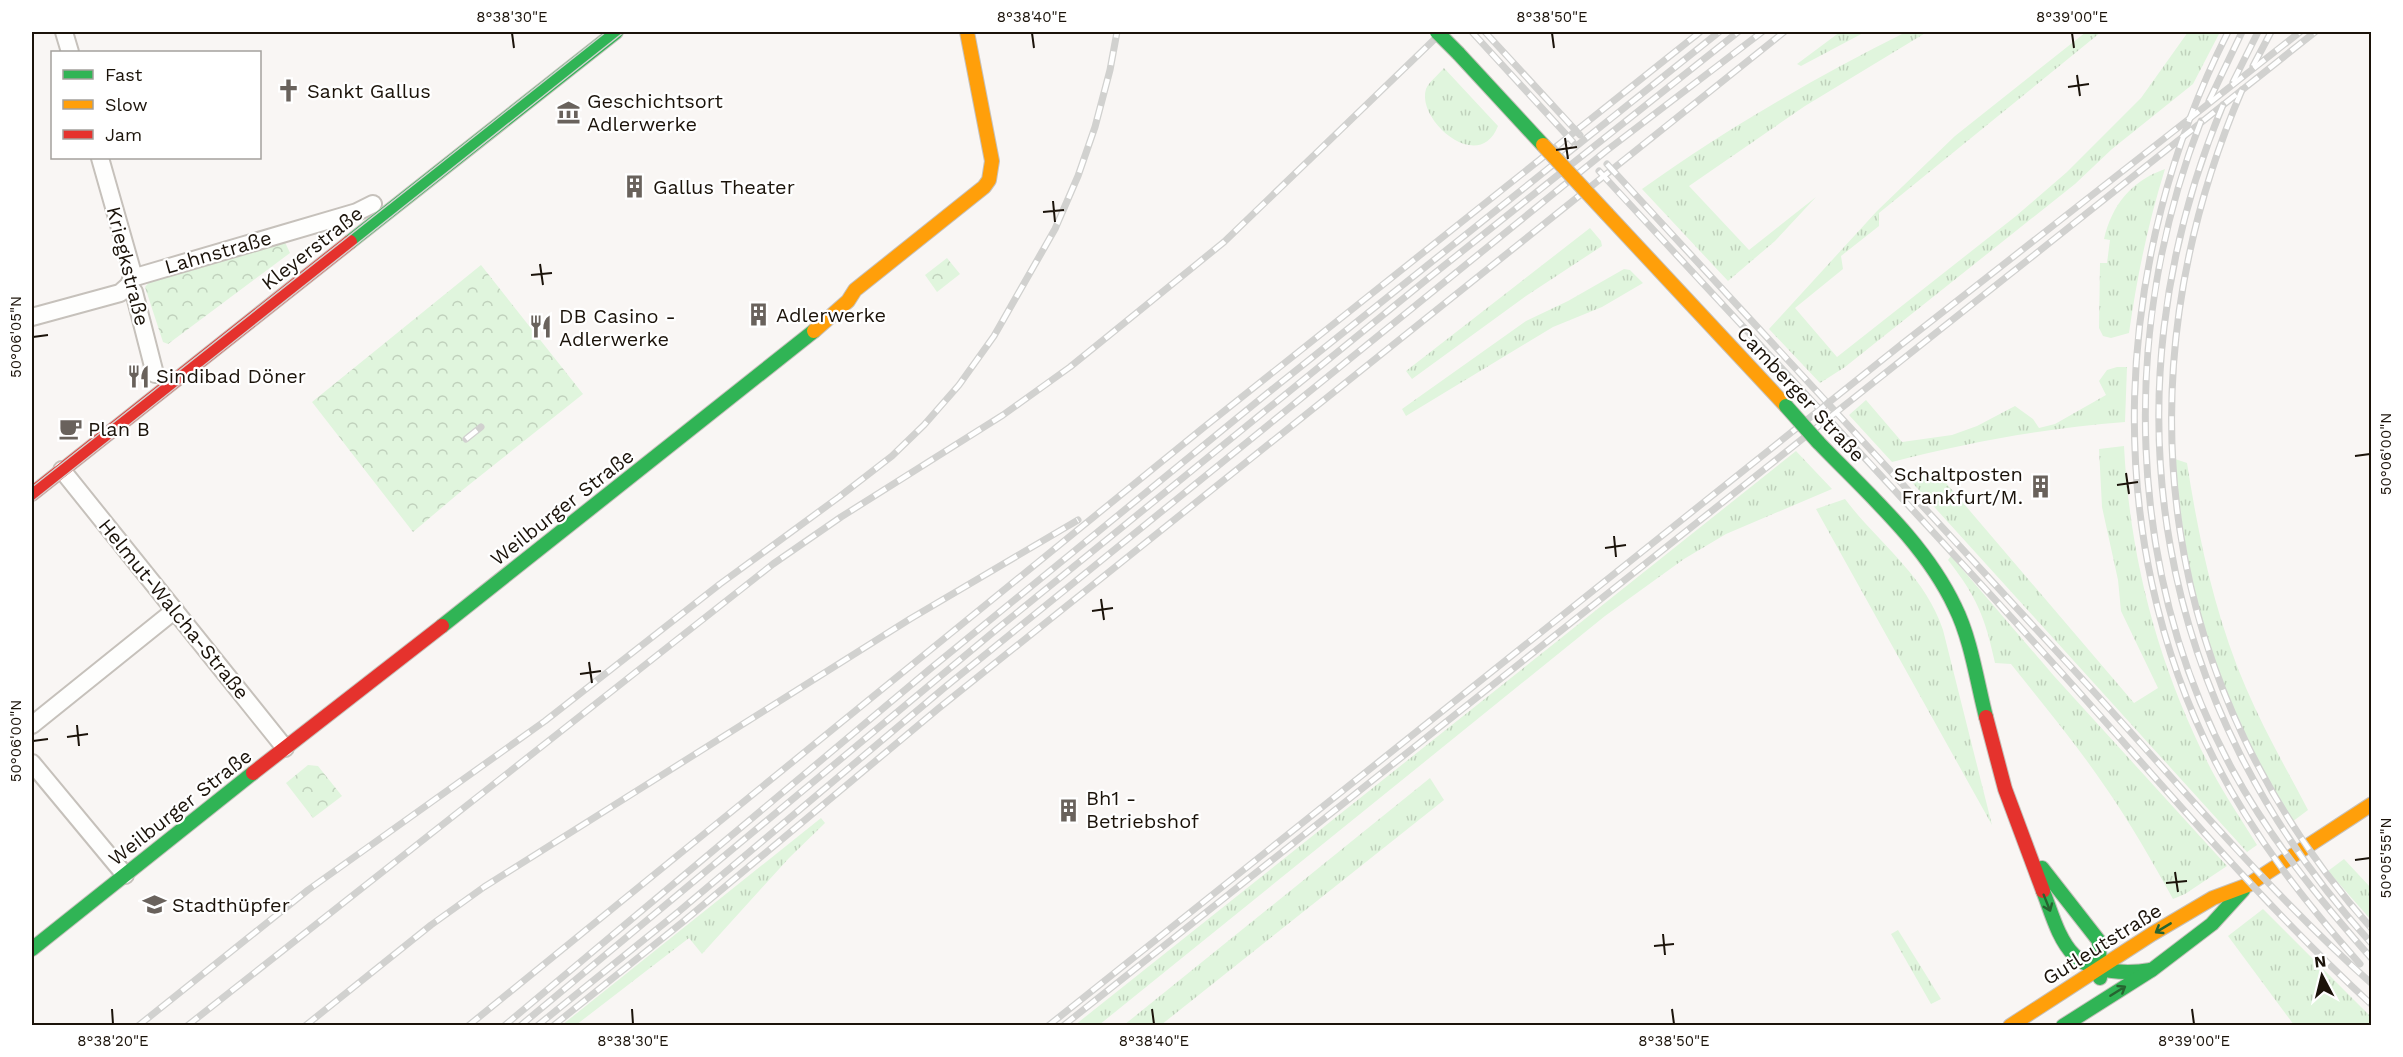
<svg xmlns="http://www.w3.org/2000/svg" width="2403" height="1057" font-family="'Work Sans',sans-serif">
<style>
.grass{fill:url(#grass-tufts)}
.park{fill:url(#park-crowns)}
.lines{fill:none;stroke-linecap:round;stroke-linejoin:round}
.street-casing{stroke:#c6c1bb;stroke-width:20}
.fast-casing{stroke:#c6c1bb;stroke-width:16}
.slow-casing{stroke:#c6c1bb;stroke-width:16}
.jam-casing{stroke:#c6c1bb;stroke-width:16}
.street{stroke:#fefefd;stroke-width:16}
.fast{stroke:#30b455;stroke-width:14}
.slow{stroke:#ff9f0a;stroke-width:14}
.jam{stroke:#e5322d;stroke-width:14}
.tram{stroke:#d1d1cf;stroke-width:1.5}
.rail-casing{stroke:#d1d1cf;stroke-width:7}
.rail{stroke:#fff;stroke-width:4.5;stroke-dasharray:14;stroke-linecap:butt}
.fast-bridge-casing{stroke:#c6c1bb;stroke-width:16;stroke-linecap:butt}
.slow-bridge-casing{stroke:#c6c1bb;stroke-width:16;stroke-linecap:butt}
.fast-bridge{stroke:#30b455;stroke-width:14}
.slow-bridge{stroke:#ff9f0a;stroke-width:14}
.oneway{stroke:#266430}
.ticks{fill:none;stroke:#1b130a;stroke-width:2}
.labels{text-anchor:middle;stroke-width:4.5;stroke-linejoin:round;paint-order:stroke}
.poi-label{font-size:20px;fill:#1b130a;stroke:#fff;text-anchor:start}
.street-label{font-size:20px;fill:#1b130a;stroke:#fff}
.neatline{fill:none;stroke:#1b130a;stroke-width:2}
.ticks-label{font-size:15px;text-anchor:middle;fill:#1b130a}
</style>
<defs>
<pattern id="grass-tufts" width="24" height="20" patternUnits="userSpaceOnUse" patternTransform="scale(1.5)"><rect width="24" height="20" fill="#e0f5dd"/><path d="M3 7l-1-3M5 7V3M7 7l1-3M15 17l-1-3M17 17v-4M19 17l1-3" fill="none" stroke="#c0d1bc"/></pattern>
<pattern id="park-crowns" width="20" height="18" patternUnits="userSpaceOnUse" patternTransform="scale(1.5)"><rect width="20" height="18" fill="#e0f5dd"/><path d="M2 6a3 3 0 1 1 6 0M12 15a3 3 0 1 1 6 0" fill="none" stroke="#c0d1bc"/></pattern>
</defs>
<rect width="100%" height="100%" fill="#f9f6f4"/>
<g class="grass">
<path d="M1840,32H1865L1801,66L1797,64Z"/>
<path d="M1906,32H1927L1805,106L1689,186L1749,250L1816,197L1775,241L1728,281L1642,189C1726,129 1814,78 1906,32Z"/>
<path d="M2086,32H2101L1879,213V226L1841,256L1843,269L1795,308L1837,357L2016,216L2067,172L2141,98L2188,32H2220L2193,84L2112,149L2075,184L1845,367L1820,383L1769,329L1877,211L1955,136Z"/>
<path d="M1444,68L1498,126C1479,175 1416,120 1426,89C1429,82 1439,74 1444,68Z"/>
<path d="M2165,169C2148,223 2137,277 2129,333L2111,338L2103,336L2099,328L2100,263H2107L2110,240L2104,239C2112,205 2131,181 2165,169Z"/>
<path d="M1590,228L1601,241L1602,246L1526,296L1412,379L1406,371Z"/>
<path d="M1624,269L1630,270L1643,283L1602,307L1553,327L1406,416L1402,409L1526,321L1568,301Z"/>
<path d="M2117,367H2127L2125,422C2046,428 1969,442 1892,462L1849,415L1866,400L1902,442L1952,435L1977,426L2015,406L2033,419L2039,428L2055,424L2106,395L2099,381L2107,370Z"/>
<path d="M2124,446C2130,561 2159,669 2212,771C2225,796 2242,820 2257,845L2247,852L1908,478L1935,470L2134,703L2158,688L2121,611L2118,580L2102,507L2099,449Z"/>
<path d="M1796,451L1832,489L1726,534L1684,559L1605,616L1099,1025H1075Z"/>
<path d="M2175,459L2187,463C2199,540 2215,616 2246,688C2264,730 2287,770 2308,810L2292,822C2219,716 2185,586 2175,459Z"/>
<path d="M1845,499C1879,544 1925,575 1943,630L1992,825L1816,509Z"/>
<path d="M1951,556L2054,676L2227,866L2185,894L2173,899C2152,861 2131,824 2106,788C2077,745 2043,704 2011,664L1995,663C1985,617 1977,597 1948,560Z"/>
<path d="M1430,778L1444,800L1161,1025H1124Z"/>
<path d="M821,818L825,823L789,858L702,954L689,938L576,1025H562Z"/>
<path d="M2344,859L2371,888V920L2328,871Z"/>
<path d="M2263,909L2371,1017V1025H2294L2228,936Z"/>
<path d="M1898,930L1941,999L1931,1004L1891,934Z"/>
</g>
<g class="park">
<path d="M283,238L290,253L168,344L163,342L145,287L152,279Z"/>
<path d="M947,258L960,274L937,292L925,275Z"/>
<path d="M481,265L583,394L465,488L413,532L312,402Z"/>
<path d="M308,765L318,766L342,796L313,818L286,783Z"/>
</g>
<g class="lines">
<defs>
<g id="street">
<path d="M64,32L70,52"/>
<path d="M132,278L357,212L373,204"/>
<path d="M129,285L134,292L155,374"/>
<path d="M32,317L120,293L129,285L133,274L100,158"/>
<path d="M62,470L285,748"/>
<path d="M32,725L175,610"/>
<path d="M32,763L125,875"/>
</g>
<g id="fast">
<path d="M1458,53L1543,145"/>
<path d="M350,242L616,32"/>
<path d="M1818,442C1867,493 1925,543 1955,607C1971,639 1977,682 1986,717"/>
<path d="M442,626L814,331"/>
<path d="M2042,868L2099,941L2100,978"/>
<path d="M2043,891C2051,911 2058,939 2074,955C2092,973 2127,974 2151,970"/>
<path d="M32,949L253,773"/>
<path d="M2063,1026L2153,969L2212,924L2243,890"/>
</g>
<g id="slow">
<path d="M1607,214L1786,406"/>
<path d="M814,331L848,301L855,290L984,187L989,180L992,161L967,32"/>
<path d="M2010,1026L2152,934L2213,898L2248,885L2372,804"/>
</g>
<g id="jam">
<path d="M32,494L350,242"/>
<path d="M1986,717L2005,789L2043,891"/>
<path d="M253,773L442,626"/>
</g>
</defs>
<use href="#street" class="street-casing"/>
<use href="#fast" class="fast-casing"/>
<use href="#slow" class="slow-casing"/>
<use href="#jam" class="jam-casing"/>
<use href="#street" class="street"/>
<use href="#fast" class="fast"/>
<use href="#slow" class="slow"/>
<use href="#jam" class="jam"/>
<g class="tram">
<path d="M32,487L606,32"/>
<path d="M32,502L624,32"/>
</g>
<defs>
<g id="rail">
<path d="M1472,32L1573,142"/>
<path d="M1485,32L1580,135"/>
<path d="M2228,32C2113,259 2098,533 2216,763C2254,837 2305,902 2360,964"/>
<path d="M2253,66L2271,32"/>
<path d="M2233,82L2258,32"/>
<path d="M2242,90C2116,383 2159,690 2372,929"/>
<path d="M2209,101L2242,32"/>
<path d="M2223,105C2100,400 2156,708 2372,944"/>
<path d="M2201,121C2120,329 2125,570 2232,769C2270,839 2320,900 2372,959"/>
<path d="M1607,164C1766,336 1925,509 2085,682C2179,784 2268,891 2372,984"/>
<path d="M1599,171C1753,338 1908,503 2060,671C2162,784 2260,902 2372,1005"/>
<path d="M466,439L481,427"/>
<path d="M138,1026L308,890L545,721L720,584L839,497L892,456L924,425L959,385L994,336L1055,229L1078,176L1095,127L1110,70L1117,32"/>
<path d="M187,1026L773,564L841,517L1003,415L1070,367L1224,242L1442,32"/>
<path d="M305,1026L431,925L484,887L910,619L1078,520"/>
<path d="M468,1026L1203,428L1700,32"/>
<path d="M504,1026L930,669L1264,396L1719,32"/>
<path d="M520,1026L997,629L1431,276L1738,32"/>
<path d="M537,1026L677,913L944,688L1606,151L1762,32"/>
<path d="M553,1026L684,921L939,708L1784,32"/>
<path d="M1048,1026L1902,344L2300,32"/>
<path d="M1063,1026L2315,32"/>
</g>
</defs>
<use href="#rail" class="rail-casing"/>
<use href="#rail" class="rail"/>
<defs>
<g id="fast-bridge">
<path d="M1437,32L1458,53"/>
<path d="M1786,406L1818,442"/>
</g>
<path id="slow-bridge" d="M1543,145L1607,214"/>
</defs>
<use href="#fast-bridge" class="fast-bridge-casing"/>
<use href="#slow-bridge" class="slow-bridge-casing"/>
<use href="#fast-bridge" class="fast-bridge"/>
<use href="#slow-bridge" class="slow-bridge"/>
</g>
<defs><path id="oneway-shaft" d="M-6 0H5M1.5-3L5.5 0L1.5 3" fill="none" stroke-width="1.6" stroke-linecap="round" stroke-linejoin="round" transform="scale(1.5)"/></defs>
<g class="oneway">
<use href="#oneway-shaft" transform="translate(2047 903) rotate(68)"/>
<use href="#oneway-shaft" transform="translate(2163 928) rotate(149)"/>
<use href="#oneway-shaft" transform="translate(2118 991) rotate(-32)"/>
</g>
<path class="ticks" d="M512,33L514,48M1032,33L1034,48M1552,33L1554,48M2072,33L2074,48M2077,75L2080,96M2068,87L2089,84M1565,138L1568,159M1556,150L1577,147M1053,201L1055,222M1043,212L1064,210M540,264L543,285M531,275L552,273M33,337L48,335M2355,456L2370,454M2126,473L2129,494M2117,485L2138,482M1614,536L1616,557M1605,548L1626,545M1101,599L1104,620M1092,611L1113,608M589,662L592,683M580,674L601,671M77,725L79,746M67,737L88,734M33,741L48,739M2355,860L2370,858M2175,872L2178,892M2166,883L2187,881M1663,934L1665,955M1654,946L1674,944M112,1009L113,1024M632,1009L633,1024M1152,1009L1154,1024M1672,1009L1674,1024M2192,1009L2194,1024"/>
<defs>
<symbol id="church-bare" viewBox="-9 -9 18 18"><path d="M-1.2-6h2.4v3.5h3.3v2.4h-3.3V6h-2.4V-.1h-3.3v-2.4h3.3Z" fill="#69625c" stroke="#fff" stroke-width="2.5" paint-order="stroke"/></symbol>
<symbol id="museum-bare" viewBox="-9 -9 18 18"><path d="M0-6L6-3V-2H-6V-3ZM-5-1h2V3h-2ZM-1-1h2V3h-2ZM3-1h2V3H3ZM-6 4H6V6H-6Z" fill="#69625c" stroke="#fff" stroke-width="2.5" paint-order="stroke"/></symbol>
<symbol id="building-bare" viewBox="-9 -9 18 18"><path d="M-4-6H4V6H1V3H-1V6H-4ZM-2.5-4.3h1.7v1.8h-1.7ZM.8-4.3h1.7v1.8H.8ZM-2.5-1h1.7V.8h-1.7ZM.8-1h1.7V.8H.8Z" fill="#69625c" stroke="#fff" stroke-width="2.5" paint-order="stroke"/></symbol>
<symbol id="restaurant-bare" viewBox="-9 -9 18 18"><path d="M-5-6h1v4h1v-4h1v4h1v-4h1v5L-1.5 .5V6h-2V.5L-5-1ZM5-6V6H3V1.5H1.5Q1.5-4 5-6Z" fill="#69625c" stroke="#fff" stroke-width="2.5" paint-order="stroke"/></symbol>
<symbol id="cafe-bare" viewBox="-9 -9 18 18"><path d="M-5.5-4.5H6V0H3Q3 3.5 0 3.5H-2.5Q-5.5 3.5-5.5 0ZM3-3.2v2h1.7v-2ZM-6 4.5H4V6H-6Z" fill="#69625c" stroke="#fff" stroke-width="2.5" paint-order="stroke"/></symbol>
<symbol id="school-bare" viewBox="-9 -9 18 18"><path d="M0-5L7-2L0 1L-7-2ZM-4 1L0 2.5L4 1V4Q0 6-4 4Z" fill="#69625c" stroke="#fff" stroke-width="2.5" paint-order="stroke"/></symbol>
</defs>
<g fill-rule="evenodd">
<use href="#church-bare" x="272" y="74" width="33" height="33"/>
<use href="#museum-bare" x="552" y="96" width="33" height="33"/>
<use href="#building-bare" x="618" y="170" width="33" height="33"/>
<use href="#building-bare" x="742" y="298" width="33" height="33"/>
<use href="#restaurant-bare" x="524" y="310" width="33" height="33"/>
<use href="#restaurant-bare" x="122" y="360" width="33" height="33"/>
<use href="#cafe-bare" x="54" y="412" width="33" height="33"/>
<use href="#building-bare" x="2024" y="470" width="33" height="33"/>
<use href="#building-bare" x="1052" y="794" width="33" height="33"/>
<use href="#school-bare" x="138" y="888" width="33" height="33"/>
</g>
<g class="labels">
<g class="poi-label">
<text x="307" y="98">Sankt Gallus</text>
<text x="587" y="108">Geschichtsort<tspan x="587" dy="23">Adlerwerke</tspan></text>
<text x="653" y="194">Gallus Theater</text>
<text x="776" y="322">Adlerwerke</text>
<text x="559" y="323">DB Casino -<tspan x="559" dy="23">Adlerwerke</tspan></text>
<text x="156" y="383">Sindibad Döner</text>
<text x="88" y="436">Plan B</text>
<text x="2023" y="481" text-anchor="end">Schaltposten<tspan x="2023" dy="23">Frankfurt/M.</tspan></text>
<text x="1086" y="805">Bh1 -<tspan x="1086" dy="23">Betriebshof</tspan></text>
<text x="172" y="912">Stadthüpfer</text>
</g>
<g class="street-label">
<text transform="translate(312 248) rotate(-38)" y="7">Kleyerstraße</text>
<text transform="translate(218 252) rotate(-16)" y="7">Lahnstraße</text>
<text transform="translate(128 266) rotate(76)" y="7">Kriegkstraße</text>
<text transform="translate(1801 394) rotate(47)" y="7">Camberger Straße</text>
<text transform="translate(562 507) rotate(-38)" y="7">Weilburger Straße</text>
<text transform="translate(174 609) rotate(51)" y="7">Helmut-Walcha-Straße</text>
<text transform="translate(180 807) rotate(-38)" y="7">Weilburger Straße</text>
<text transform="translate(2102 944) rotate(-32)" y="7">Gutleutstraße</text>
</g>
</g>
<rect width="2403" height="1057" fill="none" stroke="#ffffff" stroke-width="66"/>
<rect x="51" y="51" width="210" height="108" fill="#ffffff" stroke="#a4a19d" stroke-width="1.5"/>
<rect x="63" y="70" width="30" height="9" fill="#30b455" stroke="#a4a19d" stroke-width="1.5"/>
<text x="105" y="81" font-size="18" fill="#1b130a">Fast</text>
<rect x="63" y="100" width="30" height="9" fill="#ff9f0a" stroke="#a4a19d" stroke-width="1.5"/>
<text x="105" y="111" font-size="18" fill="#1b130a">Slow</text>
<rect x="63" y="130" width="30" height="9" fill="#e5322d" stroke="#a4a19d" stroke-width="1.5"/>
<text x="105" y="141" font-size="18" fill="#1b130a">Jam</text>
<g transform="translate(2322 976) rotate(353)" stroke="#ffffff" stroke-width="4.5" paint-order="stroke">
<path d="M0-4.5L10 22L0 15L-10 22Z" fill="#1b130a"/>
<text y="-9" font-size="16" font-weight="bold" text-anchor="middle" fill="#1b130a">N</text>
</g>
<rect x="33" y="33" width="2337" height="991" class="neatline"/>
<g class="ticks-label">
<text x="512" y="22">8°38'30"E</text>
<text x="1032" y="22">8°38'40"E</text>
<text x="1552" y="22">8°38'50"E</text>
<text x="2072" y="22">8°39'00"E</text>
<text transform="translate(16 337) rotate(-90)" y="5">50°06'05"N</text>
<text transform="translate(2386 454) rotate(-90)" y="5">50°06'00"N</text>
<text transform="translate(16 741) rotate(-90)" y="5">50°06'00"N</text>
<text transform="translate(2386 858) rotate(-90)" y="5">50°05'55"N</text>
<text x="113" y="1046">8°38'20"E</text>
<text x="633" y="1046">8°38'30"E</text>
<text x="1154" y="1046">8°38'40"E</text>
<text x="1674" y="1046">8°38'50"E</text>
<text x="2194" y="1046">8°39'00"E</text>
</g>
</svg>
